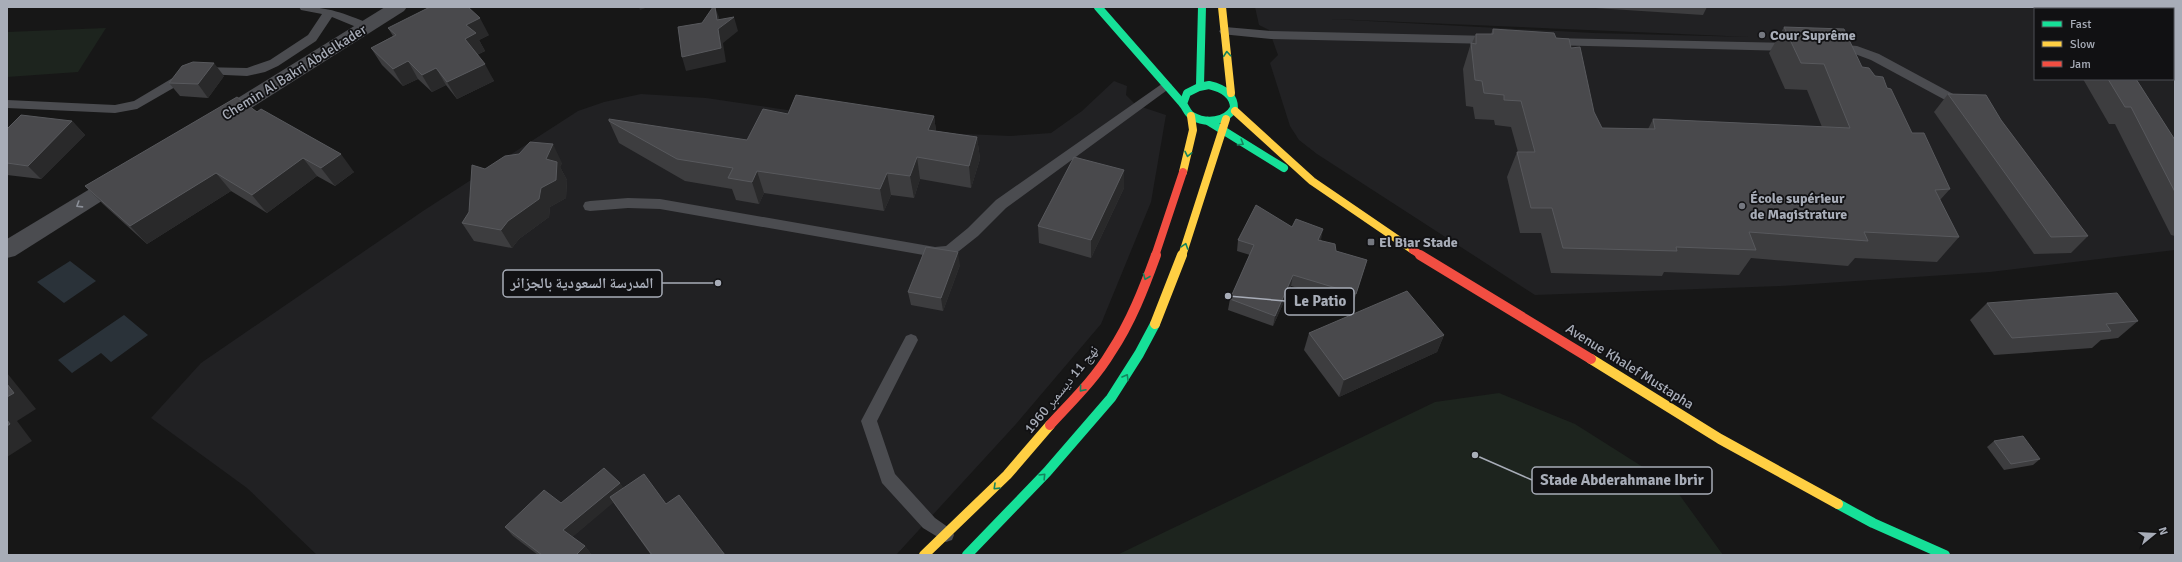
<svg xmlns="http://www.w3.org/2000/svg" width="2182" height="562" font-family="Signika,'Noto Naskh Arabic',sans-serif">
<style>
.built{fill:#212123;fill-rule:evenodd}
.green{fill:#1d241e}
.water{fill:#2a3239}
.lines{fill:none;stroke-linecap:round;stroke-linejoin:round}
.lane{fill:#4b4c50;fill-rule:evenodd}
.street{fill:#4b4c50;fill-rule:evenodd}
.fast-far1{stroke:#16e098;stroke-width:8}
.fast{stroke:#16e098;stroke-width:10}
.slow-far1{stroke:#ffcf43;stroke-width:8}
.slow{stroke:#ffcf43;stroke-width:10}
.jam-far1{stroke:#f24e42;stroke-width:8}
.jam{stroke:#f24e42;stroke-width:10}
.wall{fill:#3d3d3f}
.shaded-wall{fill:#29292a}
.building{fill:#49494c;stroke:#58595d}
.oneway{stroke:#14835c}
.oneway2{stroke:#8c9099}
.poi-dot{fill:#757880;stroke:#111113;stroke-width:1.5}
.labels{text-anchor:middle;stroke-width:3.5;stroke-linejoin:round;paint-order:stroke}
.poi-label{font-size:14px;font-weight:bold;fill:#a8adb8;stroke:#111113;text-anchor:start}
.street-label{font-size:14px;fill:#a8adb8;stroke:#111113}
.leader{fill:none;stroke:#a8adb8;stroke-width:1.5}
.callout-dot{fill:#a8adb8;stroke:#111113;stroke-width:1.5}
.callout{fill:#111113;stroke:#a8adb8;stroke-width:1.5}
.callout-label{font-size:15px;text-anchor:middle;font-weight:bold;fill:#a8adb8}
</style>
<rect width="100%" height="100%" fill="#171717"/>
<g class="built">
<path d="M1255,7H2175V250L1990,272L1781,286L1535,295L1317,154L1299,140L1290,126L1270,63L1278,55L1269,30L1259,25ZM2035,9H2173V79H2035ZM1331,19H1332L1750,37L1594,33Z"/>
<path d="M1114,81L1127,86L1126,95L1136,105L1166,115L1151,202L1101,324L1016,424L896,555H317L247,488L151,418L201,363L423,211L578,111L604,102L641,94L706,98L942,133L1010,136L1051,133L1082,111Z"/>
</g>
<g class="green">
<path d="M106,28L78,72L7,77V32Z"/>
<path d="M1499,393L1575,424L1673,486L1723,555H1117L1435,402Z"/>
</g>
<g class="water">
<path d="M70,261L96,281L64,303L37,282Z"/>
<path d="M124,315L148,335L111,362L101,353L72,373L58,360Z"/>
</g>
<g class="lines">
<g class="lane">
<path d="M299,7C330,7 343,13 370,24L372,27L366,31L332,17L316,41L278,66L265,72L247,76L203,74L189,79L137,109L115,113L7,108V100L115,105L134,101L181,73L198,67L247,68L270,60L308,35L322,14L301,10Z"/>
<path d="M1225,27L1271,31L1492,36L1498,40L1492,44L1271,39L1221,34L1219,31Z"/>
<path d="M1551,38L1790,43L1796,47L1790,51L1547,45L1545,42L1547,39Z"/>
<path d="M1835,44L1857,46L1879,54L1955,95L1957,98L1951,102L1947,101L1871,60L1855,54L1831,51L1829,48L1831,45Z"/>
<path d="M1166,81L1172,85L1170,88L1006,208L978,236L954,255L935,257L660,209L628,208L590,211L585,210L583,206L585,202L590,201L628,198L660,199L935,247L946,246L968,228L996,200Z"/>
<path d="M911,334L916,336L918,340L877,421L895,474L935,518L952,530L954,535L952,540L946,542L923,528L882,483L861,421L906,336Z"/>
</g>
<g class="street">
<path d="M385,7H407L404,11L226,124L219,126L212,124L209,119L212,114Z"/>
<path d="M120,172L127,175L130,180L127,185L15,256L7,258V239L113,175Z"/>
</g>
<g class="fast-far1">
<path d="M1098,7L1183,104"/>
<path d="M1200,85L1202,7"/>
<path d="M1209,85C1222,88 1234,94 1234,108C1226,122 1206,124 1192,116C1188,114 1186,108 1183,104L1187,93L1199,87Z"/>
<path d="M1208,121L1284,168"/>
</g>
<g class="fast">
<path d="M1838,504L1873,523L1945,555"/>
<path d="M967,555L1047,472L1111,398L1139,354L1155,324"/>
</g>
<g class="slow-far1">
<path d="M1222,7L1231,93"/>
<path d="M1235,111L1312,181L1413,250"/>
<path d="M1183,172L1193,130L1191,116"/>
<path d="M1182,256L1226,119"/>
</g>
<g class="slow">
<path d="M1155,324L1182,255"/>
<path d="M1591,359L1720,439L1838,504"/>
<path d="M924,555L1007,475L1050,425"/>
</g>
<g class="jam-far1">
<path d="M1413,250L1422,256"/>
<path d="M1155,256L1183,172"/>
</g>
<g class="jam">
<path d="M1420,255L1591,359"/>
<path d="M1050,425C1071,402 1095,379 1111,352C1131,322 1144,288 1156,255"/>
</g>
</g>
<g class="wall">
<path d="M1580,7H1707L1703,15Z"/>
<path d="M1784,27L1862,67L1875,76L1887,88L1912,133L1950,189L1940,200L1959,237L1937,262L1855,258L1848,266L1751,258L1739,275L1664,272L1662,276L1551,273L1541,233H1520L1507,177L1517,152H1518L1511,127L1495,125L1494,120L1475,119L1473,107L1466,106L1463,69L1471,43H1472L1476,34H1491L1493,29L1556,38L1571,48L1594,112L1602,128L1648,129L1653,119L1822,127L1807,90L1785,89L1769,53Z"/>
<path d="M388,28L489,35L479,40L485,51L477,55L494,81L457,99L446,85L432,92L418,79L403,86L382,65L371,48L393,36Z"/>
<path d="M224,76L208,98L180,96L169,83Z"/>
<path d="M2083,79H2136L2175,140V236L2171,235L2115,124H2109Z"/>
<path d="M1948,94L2001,120L2088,236L2071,253L2034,254L1934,112Z"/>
<path d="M257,112L354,172L335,186L317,176L267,213L231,191L147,244L103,204L85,186Z"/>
<path d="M788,114L934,116L936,131L977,137L980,159L971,188L920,179L914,198L891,195L884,211L764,193L759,204L736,200L732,189L685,181L619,143L609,121L747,140Z"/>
<path d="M72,121L85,135L41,179L7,175V129Z"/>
<path d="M562,163L560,167L567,180L566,198L550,207L549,217L519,239L512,248L474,241L462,223L469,212L485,169Z"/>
<path d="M1124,170V188L1091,258L1039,243L1038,226Z"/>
<path d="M1292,227L1321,240L1336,251L1367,260L1353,304L1291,286L1273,326L1228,310L1230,299L1250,255L1237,251L1238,240Z"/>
<path d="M960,265L943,311L911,305L908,292Z"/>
<path d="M1987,303L2138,321L2118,338L2101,340L2092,348L1994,355L1970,320Z"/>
<path d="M1309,333L1444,335L1437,352L1339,397L1304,350Z"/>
<path d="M1994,441L2040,459L2033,465L2004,470L1987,447Z"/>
<path d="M620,483L623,488L666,504L725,555H651L613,502L572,537L585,546L591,554V555H538L513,536L505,527L561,503Z"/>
</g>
<g class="shaded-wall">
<path d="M639,7H648L640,10Z"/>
<path d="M715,7L719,17L720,28L734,17L738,31L723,43L726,62L686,71L682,57Z"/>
<path d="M480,18L489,35L479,40L485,51L474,56L465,39L466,25Z"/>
<path d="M408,61L418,79L403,86L393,69Z"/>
<path d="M214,63L224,76L208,98L198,84Z"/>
<path d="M485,64L494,81L457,99L447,82Z"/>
<path d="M436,68L446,85L432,92L422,75Z"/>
<path d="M934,116L937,138L928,130Z"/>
<path d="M72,121L85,135L41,179L28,166Z"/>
<path d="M977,137L980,159L971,188L969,166Z"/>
<path d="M553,144L562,163L560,167L567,180L566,198L550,207L549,217L519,239L512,248L501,230L508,221L546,159Z"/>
<path d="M341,154L354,172L335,186L321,168Z"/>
<path d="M917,157L920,179L914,198L910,176Z"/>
<path d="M303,158L317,176L267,213L252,195Z"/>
<path d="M1124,170V188L1091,258V240Z"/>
<path d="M757,171L764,193L759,204L752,182Z"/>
<path d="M216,173L231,191L147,244L130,226Z"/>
<path d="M887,173L891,195L884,211L880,189Z"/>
<path d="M1323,229L1321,240H1318Z"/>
<path d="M958,252L960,265L943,311L941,298Z"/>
<path d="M1293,275L1291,286L1273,326L1275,316Z"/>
<path d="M1444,335L1437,352L1339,397L1344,380Z"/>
<path d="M7,373L36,409L17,421L32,441L7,457Z"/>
<path d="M620,483L626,492L570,539L563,530Z"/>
<path d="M585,546L591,554V555H576Z"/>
</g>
<g class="building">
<path d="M430,7H468L480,18L466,25L476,33L465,39L485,64L447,82L436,68L422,75L408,61L393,69L371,48L396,35L388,28Z"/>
<path d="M713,7H715L717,20L734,17L718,29L721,48L682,57L678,27L702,23Z"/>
<path d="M1784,27L1844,29L1862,67L1869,68L1875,76L1883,77L1887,88L1891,89L1912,133H1924L1950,189L1935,190L1959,237L1864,232L1868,241L1749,232L1756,250L1676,247L1677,251L1563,248L1552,208H1531L1517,152H1535L1521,101L1504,100V95L1484,93L1482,81L1475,80L1471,43L1476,44V34H1493V29L1554,33L1556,38L1569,39L1571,48L1580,47L1594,112L1602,128L1655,129L1653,119L1850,128L1824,64L1801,63Z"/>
<path d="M193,62L214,63L198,84L169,83L182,66Z"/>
<path d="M2108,79H2136L2175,140V192L2131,107H2125Z"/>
<path d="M1948,94L1986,95L2001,120L2088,236L2051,237Z"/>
<path d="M796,95L934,116L928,130L977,137L969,166L917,157L910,176L887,173L880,189L757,171L752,182L728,178L733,168L677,159L609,121V119L747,140L763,109L788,114Z"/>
<path d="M237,97L257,112L261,109L341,154L321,168L303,158L252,195L216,173L130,226L85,186Z"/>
<path d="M21,115L72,121L28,166L7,163V129Z"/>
<path d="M530,142L553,144L546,159L557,162L556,180L541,188L539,199L508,221L501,230L462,223L469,212L472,165L485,169L505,156L519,154Z"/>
<path d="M1074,157L1124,170L1091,240L1038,226Z"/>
<path d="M1256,205L1292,227L1296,219L1323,229L1318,240L1335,244L1336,251L1367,260L1356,294L1293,275L1275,316L1230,299L1254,245L1238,240Z"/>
<path d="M926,247L958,252L941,298L908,292Z"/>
<path d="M1407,291L1444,335L1344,380L1309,333Z"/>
<path d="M2117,293L2138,321L2106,324L2111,331L2012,338L1987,303Z"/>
<path d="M7,384L14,393L7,397Z"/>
<path d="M7,420L10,424L7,426Z"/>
<path d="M2023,436L2040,459L2011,464L1994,441Z"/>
<path d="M604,468L620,483L563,530L585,546L576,555H542L505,527L544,490L561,503Z"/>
<path d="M644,474L666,504L679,495L725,555H674L673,554L672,555H652L610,497Z"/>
</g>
<defs><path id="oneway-chevron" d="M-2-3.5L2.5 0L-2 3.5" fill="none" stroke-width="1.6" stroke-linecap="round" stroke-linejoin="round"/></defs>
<g class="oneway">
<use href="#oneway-chevron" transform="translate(1227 54) rotate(-95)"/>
<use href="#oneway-chevron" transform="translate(1241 143) rotate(32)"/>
<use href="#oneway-chevron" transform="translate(1188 154) rotate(102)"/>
<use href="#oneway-chevron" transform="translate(1185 246) rotate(-72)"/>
<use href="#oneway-chevron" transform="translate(1146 277) rotate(112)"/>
<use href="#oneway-chevron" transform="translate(1126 377) rotate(-60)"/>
<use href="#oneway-chevron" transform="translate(1082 389) rotate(131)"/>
<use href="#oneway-chevron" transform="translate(1043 476) rotate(-46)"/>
<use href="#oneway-chevron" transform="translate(996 487) rotate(136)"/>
</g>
<use class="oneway2" href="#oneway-chevron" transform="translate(79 205) rotate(148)"/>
<g class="poi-dot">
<circle cx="1762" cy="35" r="4"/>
<circle cx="1742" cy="206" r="4"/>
<rect x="1367" y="238" width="8" height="8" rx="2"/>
</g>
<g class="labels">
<g class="poi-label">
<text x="1770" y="40">Cour Suprême</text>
<text x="1750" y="203">École supérieur<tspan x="1750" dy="16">de Magistrature</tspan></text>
<text x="1379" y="247">El Biar Stade</text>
</g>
<g class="street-label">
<text transform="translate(294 72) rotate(-32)" y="5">Chemin Al Bakri Abdelkader</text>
<text transform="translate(1630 366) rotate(32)" y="5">Avenue Khalef Mustapha</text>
<text transform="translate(1061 389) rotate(-51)" y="5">نهج 11 ديسمبر 1960</text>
</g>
</g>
<path class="leader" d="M718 283L662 283M1228 296L1285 301M1475 455L1532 480"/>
<g class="callout-dot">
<circle cx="718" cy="283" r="4"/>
<circle cx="1228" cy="296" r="4"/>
<circle cx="1475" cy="455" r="4"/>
</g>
<g class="callout">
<rect x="503" y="270" width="159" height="27" rx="4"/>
<rect x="1285" y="288" width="69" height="27" rx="4"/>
<rect x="1532" y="467" width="180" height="27" rx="4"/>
</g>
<g class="callout-label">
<text x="582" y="288">المدرسة السعودية بالجزائر</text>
<text x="1320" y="306">Le Patio</text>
<text x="1622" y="485">Stade Abderahmane Ibrir</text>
</g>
<rect width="2182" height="562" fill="none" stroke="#a8adb8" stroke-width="16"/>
<rect x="2034" y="8" width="140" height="72" fill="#111113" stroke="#4d4f55"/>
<rect x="2042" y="21" width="20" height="6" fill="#16e098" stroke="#4d4f55"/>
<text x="2070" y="28" font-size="12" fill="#a8adb8">Fast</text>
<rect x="2042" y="41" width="20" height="6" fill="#ffcf43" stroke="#4d4f55"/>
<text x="2070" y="48" font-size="12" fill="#a8adb8">Slow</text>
<rect x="2042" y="61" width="20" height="6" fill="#f24e42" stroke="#4d4f55"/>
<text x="2070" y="68" font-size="12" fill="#a8adb8">Jam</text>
<g transform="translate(2154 534) rotate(72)" stroke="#111113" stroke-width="3" paint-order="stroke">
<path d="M0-3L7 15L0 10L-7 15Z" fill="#a8adb8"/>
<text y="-6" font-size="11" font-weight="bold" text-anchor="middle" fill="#a8adb8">N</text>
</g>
</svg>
